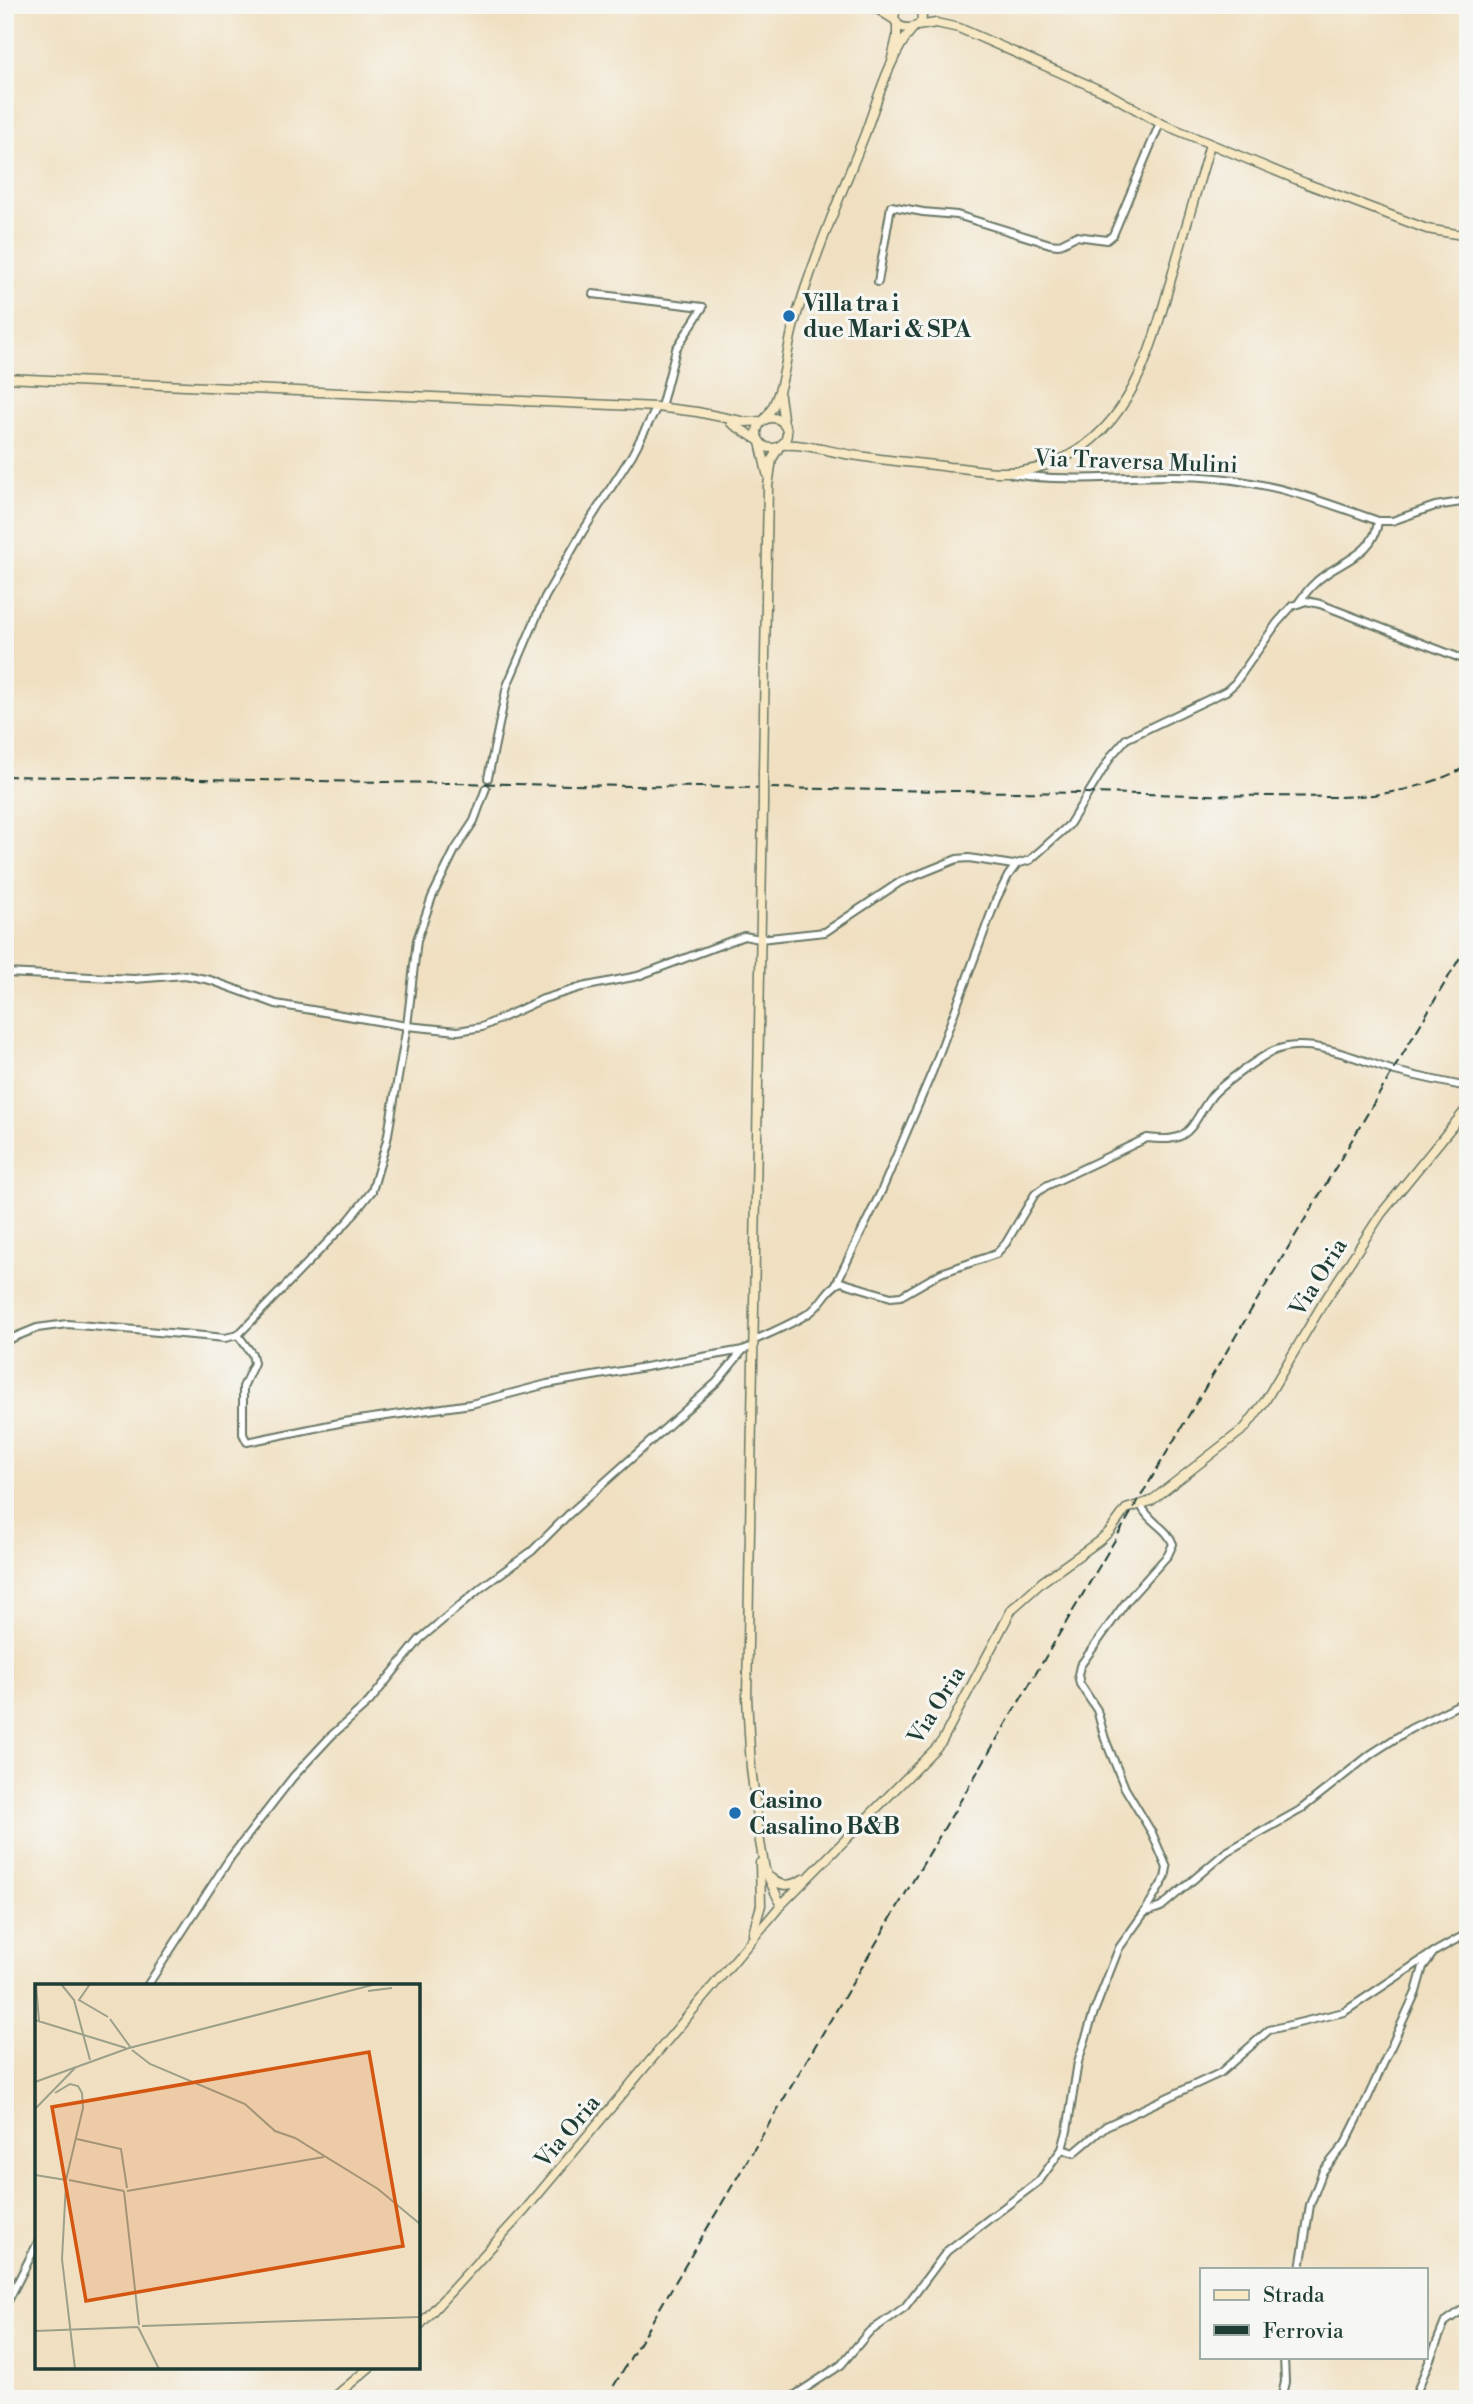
<svg xmlns="http://www.w3.org/2000/svg" width="1473" height="2404" font-family="'Libre Bodoni',serif">
<style>
.lines{fill:none;stroke-linecap:round;stroke-linejoin:round}
.street-casing{stroke:#687665;stroke-width:10}
.secondary-casing{stroke:#687665;stroke-width:11}
.street{stroke:#fff;stroke-width:6}
.secondary{stroke:#f7e8c3;stroke-width:8}
.rail{stroke:#1f3d34;stroke-width:2;stroke-dasharray:10 5;stroke-linecap:butt}
.secondary-bridge-casing{stroke:#687665;stroke-width:11;stroke-linecap:butt}
.secondary-bridge{stroke:#f7e8c3;stroke-width:8}
.poi-dot{fill:#1f6fb2;stroke:#f6f6f2;stroke-width:2.5}
.labels{text-anchor:middle;stroke-width:6;stroke-linejoin:round;paint-order:stroke}
.poi-label{font-size:23px;font-weight:bold;fill:#1f3d34;stroke:#f6f6f2;text-anchor:start}
.street-label{font-size:23px;fill:#1f3d34;stroke:#f6f6f2}
.inset-road{fill:none;stroke:#9c9f89;stroke-width:2}
.view{fill:#d45610;fill-opacity:0.15;stroke:#d45610;stroke-width:3.5}
.inset-edge{fill:none;stroke:#1f3d34;stroke-width:3.5}
</style>
<rect width="100%" height="100%" fill="#f6f6f2"/>
<filter id="ink" filterUnits="userSpaceOnUse"><feTurbulence type="fractalNoise" baseFrequency=".0143" numOctaves="2"/><feDisplacementMap in="SourceGraphic" scale="14" xChannelSelector="R" yChannelSelector="G"/><feConvolveMatrix kernelMatrix="1 2 1 2 8 2 1 2 1" color-interpolation-filters="sRGB"/></filter>
<filter id="wash" filterUnits="userSpaceOnUse"><feTurbulence type="fractalNoise" baseFrequency=".00686" numOctaves="4" result="noise"/><feDisplacementMap in="SourceGraphic" scale="28" xChannelSelector="R" yChannelSelector="G"/><feGaussianBlur stdDeviation="1.57" result="paint"/><feColorMatrix in="noise" values="0 0 0 0 0 0 0 0 0 0 0 0 0 0 0 0 0 1.4 0 .05"/><feComposite in="paint" operator="in"/></filter>
<g filter="url(#wash)">
<rect width="100%" height="100%" fill="#f0e0c1"/>
</g>
<g filter="url(#ink)">
<g class="lines">
<defs>
<g id="street">
<path d="M878,282L891,206L923,212L957,215L1050,244L1058,245L1076,236L1107,240L1113,235L1160,123"/>
<path d="M593,294L703,307L676,349L661,407"/>
<path d="M1012,474C1080,485 1149,471 1217,478C1277,484 1322,501 1378,521H1392L1435,506L1468,501"/>
<path d="M1299,602C1307,591 1314,582 1326,574C1348,559 1375,551 1378,521"/>
<path d="M488,778L507,686L545,597L583,531L632,455L657,407"/>
<path d="M5,973L134,979L185,975L210,980L276,1004L407,1026L458,1031L482,1027L543,999L582,987L638,976L744,936L760,939L825,932L900,882L957,859L969,858L1013,865L1030,860L1069,825L1112,755L1126,739L1226,691L1235,683L1277,623L1292,606L1306,601L1320,604L1468,661"/>
<path d="M836,1284L881,1192L933,1070L996,900L1008,876L1016,865"/>
<path d="M238,1335L252,1354L254,1363L243,1387V1434L247,1442L344,1422L471,1404L547,1384L743,1350L753,1346"/>
<path d="M5,1341L37,1328L67,1324L204,1336L225,1338L238,1335L349,1220L372,1191L387,1140L407,1026L417,940L432,897L455,850L474,821L486,788"/>
<path d="M753,1341C772,1332 792,1324 809,1313C822,1305 827,1287 841,1282L891,1297L901,1296L941,1273L996,1254L1006,1243L1035,1194L1046,1186L1147,1138C1192,1144 1189,1127 1211,1097C1219,1086 1264,1054 1276,1050C1312,1036 1360,1061 1395,1071C1419,1077 1443,1082 1468,1087"/>
<path d="M1144,1913L1161,1907L1226,1852L1300,1810L1371,1754L1410,1729L1468,1700"/>
<path d="M147,1986L230,1858L293,1777L332,1735L369,1702L420,1639L482,1587L532,1551L568,1515L717,1382L743,1350"/>
<path d="M1062,2149L1074,2153L1106,2126L1220,2073L1269,2030L1344,2012L1434,1952"/>
<path d="M1300,2269L1310,2205L1323,2171L1345,2144L1363,2108L1416,1992L1423,1967L1434,1952L1468,1933"/>
<path d="M5,2307L37,2244"/>
<path d="M789,2399L841,2365L868,2333L905,2307L947,2251L1039,2181L1062,2149L1067,2131L1078,2062L1094,2012L1119,1948L1144,1913L1165,1878L1167,1868L1152,1833L1125,1788L1105,1739L1097,1710L1080,1684L1078,1675L1080,1666L1126,1602L1168,1555L1173,1544C1167,1527 1148,1522 1141,1505"/>
<path d="M1281,2399L1285,2382L1284,2357"/>
<path d="M1414,2399L1445,2322L1468,2306"/>
</g>
<g id="secondary">
<path d="M871,5L895,20"/>
<path d="M899,5C878,36 939,35 917,5"/>
<path d="M917,26L936,23L959,28L1109,94L1160,123L1305,183L1427,229L1468,236"/>
<path d="M892,58L897,37V23"/>
<path d="M5,378L657,407L697,412L746,422L763,421"/>
<path d="M780,396L784,425"/>
<circle cx="772" cy="433" r="15"/>
<path d="M764,420C785,395 785,355 794,324C813,259 840,197 865,134C877,101 891,52 914,27"/>
<path d="M731,423L758,440"/>
<path d="M760,442L767,473"/>
<path d="M781,445C807,443 833,453 859,456C889,461 919,463 949,467C967,468 985,472 1002,472C1023,473 1045,467 1064,458C1135,423 1153,342 1173,272C1185,229 1198,187 1210,144"/>
<path d="M763,773L768,486L772,459L780,446"/>
<path d="M763,804L747,1698L751,1768L760,1842L765,1870L781,1905"/>
<path d="M771,1878C781,1888 792,1886 803,1879"/>
<path d="M753,1933L761,1905L760,1863"/>
<path d="M418,2327L525,2210L781,1905L935,1749L942,1741L1012,1609L1042,1582L1099,1541L1110,1531L1126,1509L1151,1501L1245,1428L1265,1401L1322,1305L1381,1214L1468,1107"/>
<path d="M332,2399L370,2367"/>
</g>
</defs>
<use href="#street" class="street-casing"/>
<use href="#secondary" class="secondary-casing"/>
<use href="#street" class="street"/>
<use href="#secondary" class="secondary"/>
<g class="rail">
<path d="M5,776L1332,797C1380,797 1424,789 1468,766"/>
<path d="M606,2399L1468,944"/>
</g>
<defs>
<path id="secondary-bridge" d="M763,804V773"/>
</defs>
<use href="#secondary-bridge" class="secondary-bridge-casing"/>
<use href="#secondary-bridge" class="secondary-bridge"/>
</g>
</g>
<g class="poi-dot">
<circle cx="789" cy="316" r="7"/>
<circle cx="735" cy="1813" r="7"/>
</g>
<g class="labels">
<g class="poi-label">
<text x="803" y="311">Villa tra i<tspan x="803" dy="26">due Mari &amp; SPA</tspan></text>
<text x="749" y="1808">Casino<tspan x="749" dy="26">Casalino B&amp;B</tspan></text>
</g>
<g class="street-label">
<text transform="translate(1136 461) rotate(2)" y="8">Via Traversa Mulini</text>
<text transform="translate(1318 1277) rotate(-58)" y="8">Via Oria</text>
<text transform="translate(936 1705) rotate(-58)" y="8">Via Oria</text>
<text transform="translate(567 2131) rotate(-50)" y="8">Via Oria</text>
</g>
</g>
<g transform="translate(35 1984)">
<rect width="385" height="385" fill="#f0e0c1"/>
<path class="inset-road" d="M1,0L4,37M26,0L39,16L55,76M55,0L44,16L73,33M333,7L357,4M75,35L96,64M0,36L91,64M97,66L115,80L210,120L240,147L260,154L343,205L385,240M0,98L94,64L341,0M20,109L35,100L43,102L47,109L48,124L31,196M0,125L40,84M42,155L86,165L92,204M0,191L31,196M34,196L89,207M31,199L27,275L40,385M89,207L104,341M92,207L289,173M107,342L385,333M103,343L124,385M0,347L103,343"/>
<path class="view" d="M334,68L368,262L51,317L17,123Z"/>
<rect width="385" height="385" class="inset-edge"/>
</g>
<rect width="1473" height="2404" fill="none" stroke="#f6f6f2" stroke-width="28"/>
<rect x="1200" y="2268" width="228" height="91" fill="#f6f6f2" stroke="#a0aca6" stroke-width="2"/>
<rect x="1214" y="2290" width="35" height="10" fill="#f7e8c3" stroke="#a0aca6" stroke-width="2"/>
<text x="1263" y="2302" font-size="21" fill="#1f3d34">Strada</text>
<rect x="1214" y="2325" width="35" height="10" fill="#1f3d34" stroke="#a0aca6" stroke-width="2"/>
<text x="1263" y="2338" font-size="21" fill="#1f3d34">Ferrovia</text>
</svg>
